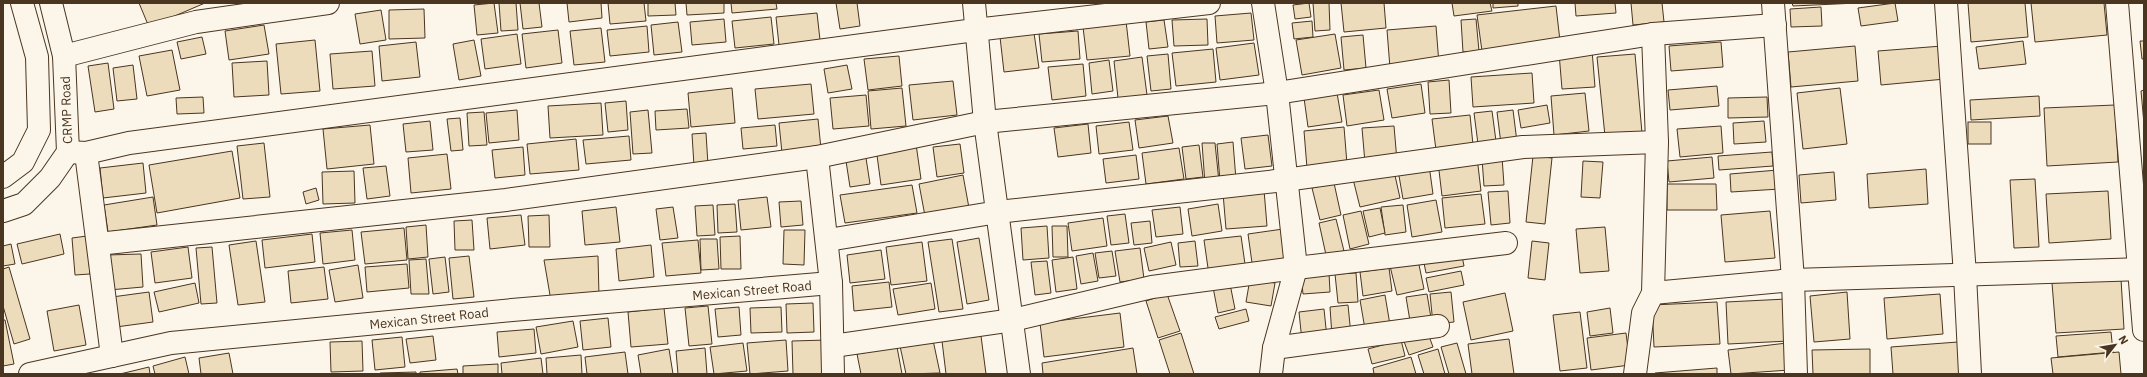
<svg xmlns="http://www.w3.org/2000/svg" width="2147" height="377" font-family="'IBM Plex Sans',sans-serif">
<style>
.building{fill:#ecdcbc;stroke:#4a3520}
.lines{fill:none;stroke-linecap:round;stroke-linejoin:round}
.street-casing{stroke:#4a3520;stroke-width:24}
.secondary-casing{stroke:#4a3520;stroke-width:24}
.street{stroke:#fbf6e9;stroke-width:22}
.secondary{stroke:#fbf6e9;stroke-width:22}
.labels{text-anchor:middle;stroke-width:3;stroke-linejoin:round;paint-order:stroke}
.street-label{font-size:13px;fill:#4a3520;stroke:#fbf6e9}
</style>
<rect width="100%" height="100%" fill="#fbf6e9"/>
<g class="building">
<path d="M139,3H205L149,27Z"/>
<path d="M494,3L498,33L477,35L474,5Z"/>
<path d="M499,3H516L518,30L501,31Z"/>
<path d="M520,3H539L542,27L523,29Z"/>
<path d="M567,3H601L602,18L569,22Z"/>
<path d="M608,3H644L646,21L610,24Z"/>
<path d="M648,3H675L676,15L648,16Z"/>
<path d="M686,3H724V13L687,15Z"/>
<path d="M731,3H776L777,9L732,13Z"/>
<path d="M836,3H857L860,26L840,29Z"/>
<path d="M1309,3L1311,17L1295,19L1293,5Z"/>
<path d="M1313,3H1329L1330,30L1315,31Z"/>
<path d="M1341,3H1384L1386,28L1344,32Z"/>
<path d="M1452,3H1490L1492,11L1454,16Z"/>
<path d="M1493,3H1518V6L1493,8Z"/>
<path d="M1575,3H1615L1616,13L1576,16Z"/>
<path d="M1631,3H1662L1664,22L1633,25Z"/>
<path d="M1792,3H1857L1793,6Z"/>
<path d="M1895,3L1898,21L1861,26L1858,8Z"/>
<path d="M1968,3H2025L2028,37L1971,42Z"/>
<path d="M2031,3H2104L2107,35L2035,42Z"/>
<path d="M1556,6L1560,41L1482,51L1477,15Z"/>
<path d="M1821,7L1822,26L1791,27L1790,9Z"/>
<path d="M424,9L425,38L389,39V10Z"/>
<path d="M381,10L386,40L360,44L355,14Z"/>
<path d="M817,13L820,40L779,45L776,17Z"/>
<path d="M1251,13L1254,40L1217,43L1215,16Z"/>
<path d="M771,17L774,44L735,48L732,21Z"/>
<path d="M724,19L726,42L692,45L690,22Z"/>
<path d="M1207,19L1208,45L1174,46L1172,20Z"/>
<path d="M1476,19L1479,51L1463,52L1461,20Z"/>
<path d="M1164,20L1168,47L1149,49L1146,22Z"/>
<path d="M1126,21L1130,56L1087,60L1083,27Z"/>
<path d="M1312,21L1313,37L1294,39L1292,23Z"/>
<path d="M678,22L682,52L654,55L651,25Z"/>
<path d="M264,25L269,54L229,60L225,31Z"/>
<path d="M647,26L649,52L610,56L607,30Z"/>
<path d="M1436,26L1439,64L1390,68L1387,30Z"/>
<path d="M601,28L605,62L574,65L570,31Z"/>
<path d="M558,30L562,63L526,68L522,34Z"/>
<path d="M1078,31L1080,59L1042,62L1039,34Z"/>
<path d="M1034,33L1039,68L1004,72L1000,37Z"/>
<path d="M517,34L521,64L485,69L481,39Z"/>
<path d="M1335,34L1341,68L1302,75L1296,40Z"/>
<path d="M1363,35L1366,68L1344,70L1341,37Z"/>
<path d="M202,37L206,54L181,59L177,42Z"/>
<path d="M315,40L320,91L281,94L276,44Z"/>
<path d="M474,40L481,76L459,80L453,44Z"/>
<path d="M2023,41L2026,64L1979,69L1976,47Z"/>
<path d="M2140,41H2144V59H2142Z"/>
<path d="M416,42L420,77L382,81L379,46Z"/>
<path d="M1721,42L1723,67L1671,71L1669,46Z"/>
<path d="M1254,43L1259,75L1220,80L1216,48Z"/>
<path d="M1855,46L1858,81L1791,87L1788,52Z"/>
<path d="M1942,46L1945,79L1881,85L1878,51Z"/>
<path d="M1213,49L1216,82L1176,86L1172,53Z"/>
<path d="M172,50L180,90L147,96L139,56Z"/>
<path d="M1592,50L1595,87L1562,89L1559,53Z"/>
<path d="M372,51L375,86L333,89L330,54Z"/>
<path d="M1168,54L1171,89L1151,91L1147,56Z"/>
<path d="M1635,54L1642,133L1605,136L1597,57Z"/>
<path d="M899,56L902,86L868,90L864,59Z"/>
<path d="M1142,57L1147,95L1118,98L1114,61Z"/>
<path d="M1109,60L1113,91L1092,94L1089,63Z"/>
<path d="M267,61L269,95L234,97L232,63Z"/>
<path d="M108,63L114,109L95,112L88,66Z"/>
<path d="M1083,64L1086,96L1052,100L1048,67Z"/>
<path d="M133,65L137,99L117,101L113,68Z"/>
<path d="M847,65L852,89L828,93L824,69Z"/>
<path d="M1532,73L1534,103L1473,107L1471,77Z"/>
<path d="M1449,80L1451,113L1430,114L1428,82Z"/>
<path d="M953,81L957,115L913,120L909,85Z"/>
<path d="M811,84L814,114L758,119L755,89Z"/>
<path d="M1421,84L1425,113L1392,118L1387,89Z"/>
<path d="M1717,86L1719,106L1670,110L1668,90Z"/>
<path d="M732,88L735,123L691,127L688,93Z"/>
<path d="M902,88L906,126L871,129L868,91Z"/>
<path d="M1840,88L1847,144L1803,149L1797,93Z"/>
<path d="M1379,90L1384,120L1347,126L1343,95Z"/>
<path d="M2144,90V124L2141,91Z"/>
<path d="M1337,93L1342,122L1308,127L1304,98Z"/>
<path d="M1585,93L1589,131L1554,135L1551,96Z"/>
<path d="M866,95L869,126L833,129L830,98Z"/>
<path d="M2039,96L2040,116L1971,120L1970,100Z"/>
<path d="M203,97L204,113L177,114L176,98Z"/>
<path d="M1767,97L1768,117L1728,118V98Z"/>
<path d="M626,101L628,130L608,132L605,103Z"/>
<path d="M601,103L603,135L550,138L548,106Z"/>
<path d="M1547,105L1550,123L1521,128L1518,110Z"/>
<path d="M2115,105L2118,162L2047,166L2044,108Z"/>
<path d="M687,109L689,128L656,130L655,111Z"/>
<path d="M517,110L519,140L489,143L486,113Z"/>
<path d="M648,110L652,153L633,154L630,112Z"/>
<path d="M1513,110L1517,142L1501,144L1497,112Z"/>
<path d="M1492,111L1496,141L1478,144L1474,113Z"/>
<path d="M484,112L487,145L469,146L467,113Z"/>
<path d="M1470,115L1473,145L1436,150L1432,119Z"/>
<path d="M1168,116L1173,143L1139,148L1135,120Z"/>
<path d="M460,118L463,150L451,151L447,119Z"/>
<path d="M818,119L821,149L782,153L779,123Z"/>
<path d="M430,121L433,150L406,152L403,124Z"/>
<path d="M1764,121L1766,142L1734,144L1733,123Z"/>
<path d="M1129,122L1133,150L1099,154L1096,126Z"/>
<rect x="1968" y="122" width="23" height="22"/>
<path d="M1088,124L1091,153L1058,157L1054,128Z"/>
<path d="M370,125L374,164L327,169L323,129Z"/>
<path d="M775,125L777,146L743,149L741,128Z"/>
<path d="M1394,126L1397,161L1365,163L1362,128Z"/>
<path d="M1721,126L1723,153L1680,157L1677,129Z"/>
<path d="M1344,127L1347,164L1307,168L1304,131Z"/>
<path d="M706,133L708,165L694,166L692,134Z"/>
<path d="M1268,135L1272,166L1245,169L1241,138Z"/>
<path d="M629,136L631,160L586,164L583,140Z"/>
<path d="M576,139L579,170L530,174L527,144Z"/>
<path d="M1233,142L1236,180L1220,181L1217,144Z"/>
<path d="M264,143L270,197L243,199L237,146Z"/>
<path d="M1202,143H1215L1219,182L1205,184Z"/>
<path d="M916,144L921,179L881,185L876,148Z"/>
<path d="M960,144L964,173L937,177L933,147Z"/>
<path d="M1199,145L1203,177L1186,179L1182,147Z"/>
<path d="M523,147L525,175L495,178L492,150Z"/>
<path d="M1179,148L1184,179L1146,184L1142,153Z"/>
<path d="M232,151L240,198L157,213L149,165Z"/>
<path d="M1772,152L1773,166L1719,170L1718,156Z"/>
<path d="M447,154L451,189L411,193L408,158Z"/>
<path d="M1136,155L1139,179L1106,183L1103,159Z"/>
<path d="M1533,156L1552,158L1545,224L1526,222Z"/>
<path d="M1477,157L1481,191L1442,196L1438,162Z"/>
<path d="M1502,157L1504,185L1484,186L1482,159Z"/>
<path d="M1712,157L1714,178L1669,182L1667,161Z"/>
<path d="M866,158L870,184L850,187L846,161Z"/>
<path d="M1583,161L1603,162L1600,198L1581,197Z"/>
<path d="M143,163L146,193L103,198L100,168Z"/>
<path d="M1429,165L1433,194L1403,199L1398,170Z"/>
<path d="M386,166L390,196L367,199L363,168Z"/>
<path d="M1926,169L1928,204L1869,208L1867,174Z"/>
<path d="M1778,170L1780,189L1731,192L1730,174Z"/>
<path d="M354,171L355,203L323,204L322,172Z"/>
<path d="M1394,171L1400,198L1360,207L1353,179Z"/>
<path d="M1834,172L1836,200L1801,203L1799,175Z"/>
<path d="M963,175L969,208L925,216L919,184Z"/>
<path d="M2035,179L2039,247L2014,248L2010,180Z"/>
<path d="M1334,183L1341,215L1320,220L1312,188Z"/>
<path d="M1667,184H1716L1717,210H1667Z"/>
<path d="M912,185L917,213L845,223L840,195Z"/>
<path d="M316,188L319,200L306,204L303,192Z"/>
<path d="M1264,190L1267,226L1226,229L1223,193Z"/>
<path d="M1508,191L1510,223L1491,225L1488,192Z"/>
<path d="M2108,191L2111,239L2049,243L2046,194Z"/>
<path d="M1481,194L1485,224L1445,228L1442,198Z"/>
<path d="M153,197L157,225L108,232L104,205Z"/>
<path d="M767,197L771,227L741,230L738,200Z"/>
<path d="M1436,200L1442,232L1412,237L1407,205Z"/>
<path d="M801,201L803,225L781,227L779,202Z"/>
<path d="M735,204L737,232L718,233L717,205Z"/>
<path d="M1218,204L1222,231L1192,236L1188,209Z"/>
<path d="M713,205L715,235L697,236L695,206Z"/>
<path d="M1403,205L1406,232L1385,235L1381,207Z"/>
<path d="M616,207L620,242L585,245L582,211Z"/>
<path d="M673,207L678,238L660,240L656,209Z"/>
<path d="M1180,207L1183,234L1156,237L1152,210Z"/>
<path d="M1380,208L1385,233L1369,237L1363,211Z"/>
<path d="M1361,211L1369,244L1350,249L1343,215Z"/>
<path d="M1770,211L1775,258L1725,262L1721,215Z"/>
<path d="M1125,214L1129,243L1111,245L1107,216Z"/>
<path d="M521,215L525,245L490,249L487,218Z"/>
<path d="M549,215L550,247H529L528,216Z"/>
<path d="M1103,218L1107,246L1072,251L1068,223Z"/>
<path d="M1336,219L1344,251L1326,255L1319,223Z"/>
<path d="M472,220L474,250H455L454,221Z"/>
<path d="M1150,221L1152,243L1134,245L1131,223Z"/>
<path d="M426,225L428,257L408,259L406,227Z"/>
<path d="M1047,226L1049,258L1023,260L1021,228Z"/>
<path d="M1052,226H1067L1068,257H1053Z"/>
<path d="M1605,227L1609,271L1580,273L1576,229Z"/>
<path d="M404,228L407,260L365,264L361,232Z"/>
<path d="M1283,229L1288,266L1253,270L1248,234Z"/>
<path d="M352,230L355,260L323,264L320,233Z"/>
<path d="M784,230H805L804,265L783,264Z"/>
<path d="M60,234L64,254L22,264L17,244Z"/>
<path d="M312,234L315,262L265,268L262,240Z"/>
<path d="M87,236L90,274L75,275L72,238Z"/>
<path d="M740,236L741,269H721L720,237Z"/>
<path d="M1241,236L1246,271L1209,275L1204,240Z"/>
<path d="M979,238L989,300L967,304L957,242Z"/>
<path d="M700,239H717L719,269L701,270Z"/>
<path d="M952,239L963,309L939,312L928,242Z"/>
<path d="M698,240L701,273L666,276L662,243Z"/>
<path d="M256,241L265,302L238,305L229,245Z"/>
<path d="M1195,241L1198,266L1180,267L1178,243Z"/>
<path d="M1532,241L1549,243L1545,280L1528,278Z"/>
<path d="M922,242L927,281L891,285L886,247Z"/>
<path d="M1171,242L1176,265L1149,271L1144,248Z"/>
<path d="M11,244L15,264L3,266V246Z"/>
<path d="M651,245L654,277L619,281L616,249Z"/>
<path d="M188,247L192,278L155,283L151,252Z"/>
<path d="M212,247L217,303L201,304L196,248Z"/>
<path d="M1140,248L1144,279L1120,282L1115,251Z"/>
<path d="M881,250L885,279L850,283L847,255Z"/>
<path d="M1112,251L1116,276L1099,278L1095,253Z"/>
<path d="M1461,251L1464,266L1426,273L1423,258Z"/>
<path d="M1093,253L1098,281L1081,284L1076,256Z"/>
<path d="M141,254L143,287L109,290L107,255Z"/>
<path d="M469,256L474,297L453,299L449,258Z"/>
<path d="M598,256L599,296L551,301L544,260Z"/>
<path d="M445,257L449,292L433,294L429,259Z"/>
<path d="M1073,257L1077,289L1056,292L1052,260Z"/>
<path d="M426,259L429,294H411L409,260Z"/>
<path d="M1418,260L1424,289L1397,295L1390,266Z"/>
<path d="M1047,261L1051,293L1035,295L1031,262Z"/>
<path d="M407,264L409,288L367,292L365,267Z"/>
<path d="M358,265L363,298L335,302L329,270Z"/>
<path d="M9,267L30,339L14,344L3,306V269Z"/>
<path d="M324,267L328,299L291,303L288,271Z"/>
<path d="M1389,268L1392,291L1363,296L1360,272Z"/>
<path d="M1461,271L1464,285L1429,292L1426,278Z"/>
<path d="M1329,273L1330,292L1303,294L1301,275Z"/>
<path d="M1356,273L1358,302L1338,303L1335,274Z"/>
<path d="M1229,279L1235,309L1218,313L1212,282Z"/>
<path d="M1250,279L1275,283L1271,306L1246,302Z"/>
<path d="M2121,279L2124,329L2056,333L2052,283Z"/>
<path d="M889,282L892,307L854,311L852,286Z"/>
<path d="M195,283L199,303L159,312L154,292Z"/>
<path d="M931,283L935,309L898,315L893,289Z"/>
<path d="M149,292L153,322L116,327L112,297Z"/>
<path d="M1451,292L1454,322L1433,324L1430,294Z"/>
<path d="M1847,292L1850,339L1814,342L1810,296Z"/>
<path d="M1505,293L1513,331L1471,340L1463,302Z"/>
<path d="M1167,294L1180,331L1158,338L1146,301Z"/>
<path d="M1427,294L1431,318L1410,321L1406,297Z"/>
<path d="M1940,294L1943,334L1887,339L1884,298Z"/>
<path d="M1385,295L1391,331L1366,335L1360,300Z"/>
<path d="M1787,299L1789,341L1728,344L1726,302Z"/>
<path d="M1717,302L1720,344L1654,347L1652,305Z"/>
<path d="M813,303L814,332L787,333L786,304Z"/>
<path d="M79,305L86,345L54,351L47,311Z"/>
<path d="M1348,305L1351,335L1332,336L1330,307Z"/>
<path d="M708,306L712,344L689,346L685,308Z"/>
<path d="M739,307L741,335L718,337L715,309Z"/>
<path d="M781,307L782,332L751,333L750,308Z"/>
<path d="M664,308L668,344L631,347L628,312Z"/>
<path d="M1610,308L1613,333L1590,336L1587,312Z"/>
<path d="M1246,309L1249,321L1219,329L1215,317Z"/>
<path d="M1324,309L1327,338L1302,341L1299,312Z"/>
<path d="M1580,312L1587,368L1560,371L1553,315Z"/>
<path d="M1120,313L1124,347L1044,357L1040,323Z"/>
<path d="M608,318L611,347L583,350L580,321Z"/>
<path d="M3,320H5L14,364L3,366Z"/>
<path d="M573,321L578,347L541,354L536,327Z"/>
<path d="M1426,328L1433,347L1409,355L1402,336Z"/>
<path d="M534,329L536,353L499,357L497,332Z"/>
<path d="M2111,332L2113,352L2058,357L2056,336Z"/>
<path d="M1181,333L1194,374H1170L1159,340Z"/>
<path d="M1626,333L1630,365L1591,370L1587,338Z"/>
<path d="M433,336L436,360L410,363L406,339Z"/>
<path d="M981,336L986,374H946L942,341Z"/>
<path d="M402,337L405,367L375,370L372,340Z"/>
<path d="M1509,339L1514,374H1472L1468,344Z"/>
<path d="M786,340L788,371L750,374L747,343Z"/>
<path d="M827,340L829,374H793L792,341Z"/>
<path d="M933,340L940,373L906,374L900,346Z"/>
<path d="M1401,340L1405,356L1372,364L1368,349Z"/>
<path d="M362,341L363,371L331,372L330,342Z"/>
<path d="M1958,342L1961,374H1893L1891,347Z"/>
<path d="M743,343L747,371L714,374L710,347Z"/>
<path d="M1457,343L1466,374H1449L1441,347Z"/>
<path d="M1787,343L1790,370L1731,374L1728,350Z"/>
<path d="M897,347L902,374H861L857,354Z"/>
<path d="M705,348L707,374H678L676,351Z"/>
<path d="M1133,348L1137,374H1043L1042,363Z"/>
<path d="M669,349L673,374H641L638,355Z"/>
<path d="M1438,349L1445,374H1424L1418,355Z"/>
<path d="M1870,349V374H1813L1812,350Z"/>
<path d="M625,352L628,374H587L585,357Z"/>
<path d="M2119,352L2121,374H2053L2051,358Z"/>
<path d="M229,353L233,374H201L199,358Z"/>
<path d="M581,355L582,374H547L546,358Z"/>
<path d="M185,357L189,374H155L153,366Z"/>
<path d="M1411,357L1416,374H1374L1373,368Z"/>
<path d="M541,358L543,374H502L501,363Z"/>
<path d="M498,364V374H463V366Z"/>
<path d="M149,367L150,374H120Z"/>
<path d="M1717,368V374H1655V373Z"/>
<path d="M457,369L458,374H420V372Z"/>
<path d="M416,372V374H380V373Z"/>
</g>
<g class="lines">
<defs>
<g id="street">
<path d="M974,3L985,122L1019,374"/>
<path d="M1263,3L1277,93L1296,268L1274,348L1271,374"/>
<path d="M1773,3L1793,280L1796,374"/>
<path d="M1946,3L1965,275L1970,374"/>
<path d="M2117,3L2144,330"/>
<path d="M1653,34L1657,142L1653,293"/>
<path d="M64,56L196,22L328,3"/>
<path d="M68,152L86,153L129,143L975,30L1209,3"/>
<path d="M86,153L112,356"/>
<path d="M817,157L831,283L833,374"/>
<path d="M828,240L998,212L1285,180L1523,147L1657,142"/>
<path d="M98,244L506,200L817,157L985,122L1277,93L1653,34L1775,25"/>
<path d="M833,346L1013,320L1152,287L1296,268L1506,243"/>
<path d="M1274,348L1438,326"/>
<path d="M30,374L171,343L512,310L831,283"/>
<path d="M1635,374L1643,313L1653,293L1793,280L2144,269"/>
</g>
<g id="secondary">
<path d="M3,177L23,162L39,130L37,57L22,3"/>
<path d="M3,211L24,204L50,178L68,152L64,56L51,3"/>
</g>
</defs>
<use href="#street" class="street-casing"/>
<use href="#secondary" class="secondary-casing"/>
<use href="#street" class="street"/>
<use href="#secondary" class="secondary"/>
</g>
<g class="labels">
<g class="street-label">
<text transform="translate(66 110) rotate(-92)" y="5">CRMP Road</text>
<text transform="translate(752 290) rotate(-5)" y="5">Mexican Street Road</text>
<text transform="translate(429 318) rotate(-6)" y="5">Mexican Street Road</text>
</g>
</g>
<rect width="2147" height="377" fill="none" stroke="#4a3520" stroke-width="8"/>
<g transform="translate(2115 345) rotate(59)" stroke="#fbf6e9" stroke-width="3" paint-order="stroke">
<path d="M0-3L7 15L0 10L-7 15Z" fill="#4a3520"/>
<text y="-6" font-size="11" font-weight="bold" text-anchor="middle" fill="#4a3520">N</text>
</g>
</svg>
